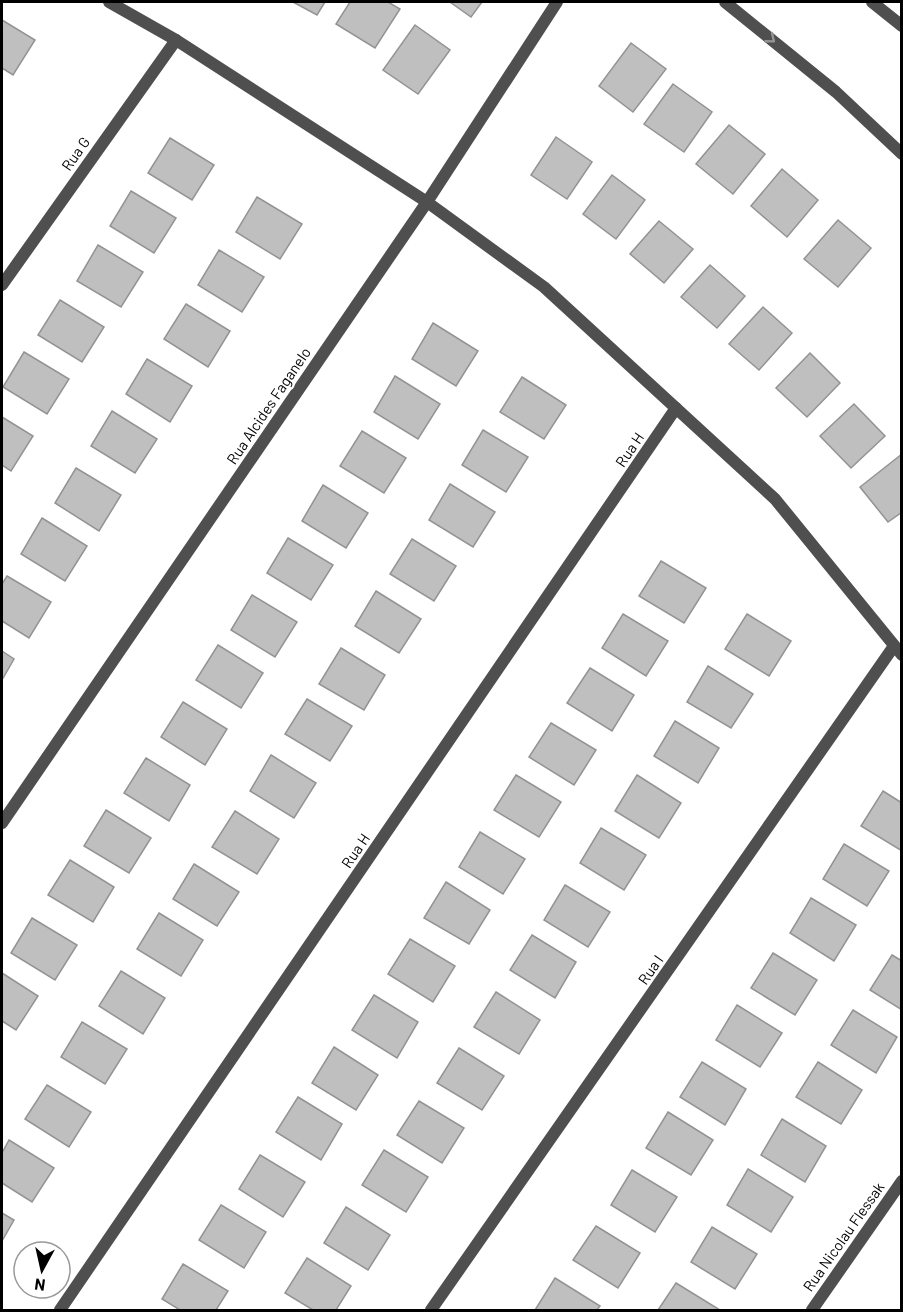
<svg xmlns="http://www.w3.org/2000/svg" width="903" height="1312" font-family="Barlow,sans-serif">
<style>
.building{fill:#bfbfbf;stroke:#939393;stroke-width:1.5}
.lines{fill:none;stroke-linecap:round;stroke-linejoin:round}
.minor{stroke:#4f4f4f;stroke-width:12}
.oneway{stroke:#959595}
.labels{text-anchor:middle;stroke-width:4.5;stroke-linejoin:round;paint-order:stroke}
.street-label{font-size:15px;fill:#000;stroke:#fff}
</style>
<rect width="100%" height="100%" fill="#fff"/>
<g class="building">
<path d="M293,2H325L317,15Z"/>
<path d="M350,2H388L400,9L375,48L336,24Z"/>
<path d="M450,2H482L471,17Z"/>
<path d="M2,20L35,40L13,75L2,68Z"/>
<path d="M415,25L450,50L418,94L383,70Z"/>
<path d="M631,43L666,69L633,112L599,86Z"/>
<path d="M673,84L712,112L684,152L644,124Z"/>
<path d="M729,125L765,154L733,194L696,164Z"/>
<path d="M556,137L592,162L567,199L531,175Z"/>
<path d="M170,138L214,165L192,200L148,173Z"/>
<path d="M782,169L818,200L787,237L751,206Z"/>
<path d="M612,175L645,200L616,239L583,214Z"/>
<path d="M131,191L176,218L154,253L110,226Z"/>
<path d="M257,197L302,224L280,259L236,232Z"/>
<path d="M838,220L871,248L838,287L804,259Z"/>
<path d="M659,221L693,249L664,283L630,254Z"/>
<path d="M98,245L143,272L121,307L77,281Z"/>
<path d="M219,250L264,277L242,312L198,285Z"/>
<path d="M710,265L745,296L717,328L681,297Z"/>
<path d="M60,300L104,327L82,362L38,335Z"/>
<path d="M186,304L230,331L208,367L164,339Z"/>
<path d="M763,307L792,333L759,370L729,344Z"/>
<path d="M433,323L478,351L456,386L412,359Z"/>
<path d="M24,352L69,379L47,414L3,387Z"/>
<path d="M810,353L840,383L807,417L776,388Z"/>
<path d="M147,359L192,386L170,422L126,394Z"/>
<path d="M395,376L440,404L418,439L374,412Z"/>
<path d="M522,377L566,405L544,439L500,412Z"/>
<path d="M854,404L885,436L851,468L820,436Z"/>
<path d="M112,411L157,439L135,473L91,446Z"/>
<path d="M2,417L33,436L11,471L2,465Z"/>
<path d="M483,430L528,457L506,492L462,465Z"/>
<path d="M362,431L406,458L384,493L340,466Z"/>
<path d="M902,454V512L888,522L860,487Z"/>
<path d="M76,468L121,495L99,531L55,503Z"/>
<path d="M450,484L495,512L473,547L429,520Z"/>
<path d="M323,485L368,513L346,548L302,521Z"/>
<path d="M42,518L87,546L65,581L21,554Z"/>
<path d="M288,538L333,565L311,600L267,573Z"/>
<path d="M412,539L456,566L434,601L390,574Z"/>
<path d="M661,561L706,588L684,623L639,596Z"/>
<path d="M7,576L51,602L29,638L2,621V584Z"/>
<path d="M376,591L421,619L399,653L355,626Z"/>
<path d="M252,595L297,622L275,657L231,630Z"/>
<path d="M623,614L668,641L646,676L602,648Z"/>
<path d="M747,614L791,641L769,676L725,649Z"/>
<path d="M218,645L263,673L241,708L196,680Z"/>
<path d="M341,648L385,675L364,710L319,684Z"/>
<path d="M2,651L14,659L2,680Z"/>
<path d="M708,666L753,694L731,728L687,702Z"/>
<path d="M590,668L634,695L612,731L567,703Z"/>
<path d="M307,699L352,726L330,761L285,734Z"/>
<path d="M183,702L227,729L205,765L161,737Z"/>
<path d="M675,721L719,748L698,783L654,756Z"/>
<path d="M551,723L596,750L574,785L529,757Z"/>
<path d="M271,755L316,783L294,818L250,791Z"/>
<path d="M146,758L190,785L169,821L124,793Z"/>
<path d="M516,775L561,802L539,837L494,810Z"/>
<path d="M637,775L681,803L659,838L615,811Z"/>
<path d="M883,791L902,803V851L861,826Z"/>
<path d="M106,810L151,838L129,873L84,846Z"/>
<path d="M235,811L279,839L257,874L212,847Z"/>
<path d="M601,828L646,855L624,890L580,863Z"/>
<path d="M480,832L525,859L503,894L459,867Z"/>
<path d="M844,844L889,871L867,906L823,879Z"/>
<path d="M70,860L114,887L93,922L48,895Z"/>
<path d="M194,864L239,892L217,926L173,899Z"/>
<path d="M446,882L490,910L469,944L424,918Z"/>
<path d="M565,885L610,912L588,947L544,920Z"/>
<path d="M811,898L856,925L834,961L790,933Z"/>
<path d="M159,913L203,940L181,976L137,949Z"/>
<path d="M32,918L77,945L55,980L11,953Z"/>
<path d="M532,935L576,962L555,998L510,970Z"/>
<path d="M410,939L455,966L433,1002L388,974Z"/>
<path d="M773,953L817,980L795,1015L751,988Z"/>
<path d="M892,955L902,961V1010L870,990Z"/>
<path d="M121,971L165,998L143,1034L99,1006Z"/>
<path d="M2,973L38,996L16,1030L2,1021Z"/>
<path d="M496,992L540,1020L519,1054L474,1027Z"/>
<path d="M374,995L418,1022L397,1058L352,1030Z"/>
<path d="M737,1005L782,1033L760,1067L716,1040Z"/>
<path d="M853,1010L897,1037L876,1073L831,1045Z"/>
<path d="M82,1022L127,1049L105,1084L61,1057Z"/>
<path d="M334,1047L378,1075L356,1110L312,1083Z"/>
<path d="M459,1048L504,1076L482,1110L437,1083Z"/>
<path d="M702,1062L746,1089L725,1125L680,1097Z"/>
<path d="M818,1062L862,1090L841,1124L796,1097Z"/>
<path d="M47,1085L91,1112L69,1147L25,1119Z"/>
<path d="M298,1097L342,1124L321,1160L276,1132Z"/>
<path d="M419,1101L464,1128L442,1163L397,1135Z"/>
<path d="M668,1112L713,1140L691,1175L646,1148Z"/>
<path d="M782,1119L826,1146L805,1182L761,1155Z"/>
<path d="M9,1140L54,1168L32,1202L2,1183V1153Z"/>
<path d="M384,1150L428,1177L406,1212L362,1185Z"/>
<path d="M260,1155L305,1182L283,1217L239,1189Z"/>
<path d="M748,1169L793,1197L771,1232L727,1205Z"/>
<path d="M632,1170L677,1197L655,1232L611,1205Z"/>
<path d="M221,1205L266,1232L244,1268L199,1240Z"/>
<path d="M346,1207L390,1235L368,1270L324,1243Z"/>
<path d="M2,1213L14,1220L2,1241Z"/>
<path d="M596,1226L640,1253L618,1288L573,1260Z"/>
<path d="M712,1227L757,1254L735,1289L691,1262Z"/>
<path d="M307,1258L351,1286L336,1310H313L285,1293Z"/>
<path d="M183,1264L228,1291L216,1310H180L162,1299Z"/>
<path d="M555,1278L600,1306L597,1310H535Z"/>
<path d="M676,1283L720,1310H658Z"/>
</g>
<g class="lines">
<g class="minor">
<path d="M109,2L176,40L427,202L544,287L775,499L902,655"/>
<path d="M725,2L836,92L902,154"/>
<path d="M872,2L902,26"/>
<path d="M2,285L176,40"/>
<path d="M2,823L427,202L557,2"/>
<path d="M60,1310L676,408"/>
<path d="M431,1310L894,646"/>
<path d="M812,1310L902,1181"/>
</g>
</g>
<defs><path id="oneway-chevron" d="M-2-3.5L2.5 0L-2 3.5" fill="none" stroke-width="1.6" stroke-linecap="round" stroke-linejoin="round" transform="scale(1.5)"/></defs>
<use class="oneway" href="#oneway-chevron" transform="translate(771 39) rotate(39)"/>
<g class="labels">
<g class="street-label">
<text transform="translate(76 154) rotate(-55)" y="5">Rua G</text>
<text transform="translate(269 406) rotate(-56)" y="5">Rua Alcides Faganelo</text>
<text transform="translate(630 450) rotate(-56)" y="5">Rua H</text>
<text transform="translate(356 851) rotate(-56)" y="5">Rua H</text>
<text transform="translate(651 970) rotate(-55)" y="5">Rua I</text>
<text transform="translate(844 1237) rotate(-55)" y="5">Rua Nicolau Flessak</text>
</g>
</g>
<rect width="903" height="1312" fill="none" stroke="#000000" stroke-width="6"/>
<g transform="translate(42 1270) rotate(188)"><circle r="28" fill="#ffffff" stroke="#999999" stroke-width="1.5"/>
<path d="M0-4.5L10 22L0 15L-10 22Z" fill="#000000"/>
<text y="-9" font-size="16" font-weight="bold" text-anchor="middle" fill="#000000">N</text>
</g>
</svg>
